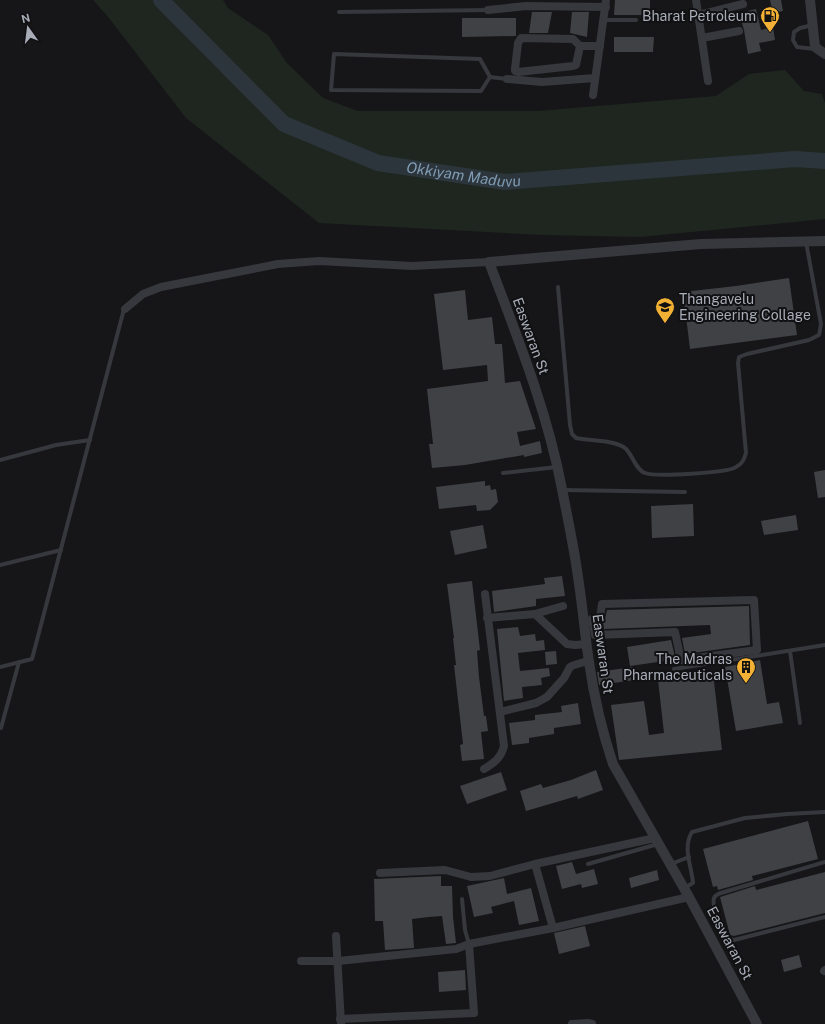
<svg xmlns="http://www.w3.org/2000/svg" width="825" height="1024" font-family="'Public Sans',sans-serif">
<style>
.green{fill:#1e261f}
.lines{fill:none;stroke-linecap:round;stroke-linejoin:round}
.river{stroke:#2c353c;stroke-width:16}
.building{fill:#404145}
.service{stroke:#37383d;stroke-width:4}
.minor{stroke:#37383d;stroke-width:8}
.tertiary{stroke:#37383d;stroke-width:10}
.labels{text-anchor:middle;stroke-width:4;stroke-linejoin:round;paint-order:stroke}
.poi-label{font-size:14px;fill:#a8adb8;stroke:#111113;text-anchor:end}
.street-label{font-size:14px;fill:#a8adb8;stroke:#111113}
.water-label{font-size:15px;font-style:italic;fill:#7f9bb3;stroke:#111113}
</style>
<rect width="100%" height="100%" fill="#161618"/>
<path class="green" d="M93,0H223L228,8L268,35L287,63L323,98L358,111H538L716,96L749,74L785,70L804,91L822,94L825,103V219L640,237L543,235L319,223L186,118L109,18Z"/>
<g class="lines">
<path class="river" id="s1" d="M161,0L284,124L378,163L505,182L795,159L825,161"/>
</g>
<g class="building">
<path d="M615,0H650V15H614Z"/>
<path d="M770,0H781L783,11L773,13Z"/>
<path d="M756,9L761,30L773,27L775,40L759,43L761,51L748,54L744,30L739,13Z"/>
<path d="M532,12H552L548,33H529Z"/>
<path d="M572,12H589L587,37L570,33Z"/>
<path d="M462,18H516V36L462,37Z"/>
<path d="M614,37H654L653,52H614Z"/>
<path d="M789,278L797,335L690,349L683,292L736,286Z"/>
<path d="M465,290L468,320L492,317L495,344H502L505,383L520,381L536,429L517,432L520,446L540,441L542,453L524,457V455L465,465L432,468L429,444H433L427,389L488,381L487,365L443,370L434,294Z"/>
<path d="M825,470V497L818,498L814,472Z"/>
<path d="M485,481V486L490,485L491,490L496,489L498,502L490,510L477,511L476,505L439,509L436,487Z"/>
<path d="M693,504L694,536L652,538L651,506Z"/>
<path d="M796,515L798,530L764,535L761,521Z"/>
<path d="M483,525L487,548L455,555L450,531Z"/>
<path d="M562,576L565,596L536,599V606L494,612L492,591L545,584L544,578Z"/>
<path d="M472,581L480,650L477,651L479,677L484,716H486L488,731L481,732L484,759L462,761L460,745L463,744L454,665H456L453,638H454L447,584Z"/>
<path d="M749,606L750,645L685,654L682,638L711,634L710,625L604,629L603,622L605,619L607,610Z"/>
<path d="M518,627L520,636L535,634L536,641L544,640L545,650L518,653L520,671L549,668L550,676L541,678L542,685L522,687L523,698L504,701L497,629Z"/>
<path d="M671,640L675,657H672V660L630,666L627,647Z"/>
<path d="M556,651L557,664L546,665L545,652Z"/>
<path d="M760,660L767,704L779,702L783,723L736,731L725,667Z"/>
<path d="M633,667L635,680L599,685L597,672Z"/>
<path d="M713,673L722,750L619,760L611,705L644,701L649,735L664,733L658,680Z"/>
<path d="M578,703L581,724L554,728V734L529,738V743L512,745L509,723L535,720V715L562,712L561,706Z"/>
<path d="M596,770L603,790L578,799L577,796L526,811L520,791L541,784L543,788L571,780Z"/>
<path d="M501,772L507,790L467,804L460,786Z"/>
<path d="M808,821L818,859L752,876L753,880L718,890L717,886L713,887L703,849Z"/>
<path d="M572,862L576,874L594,869L598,884L582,888L581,884L562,889L556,866Z"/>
<path d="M657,870L659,880L631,888L629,878Z"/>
<path d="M825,872V913L734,936L730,935L720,897L755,886L756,890Z"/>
<path d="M441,876V886H452L453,917L456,943L446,944L442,916L429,917L412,919L414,948L385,950L383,921H375L374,879Z"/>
<path d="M504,878L507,894L531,888L539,921L519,925L514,901L491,907L493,913L474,917L467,886Z"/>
<path d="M585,926L590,946L559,954L554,933Z"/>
<path d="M799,955L802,967L784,972L781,960Z"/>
<path d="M465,970L466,990L439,992L438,972Z"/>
</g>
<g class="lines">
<g class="service">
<path d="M339,12L488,10"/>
<path d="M604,20H636"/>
<path d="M813,25L800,28L794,32L793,40L797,47L815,49"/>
<path d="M334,54L480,59L490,77L481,91L331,90Z"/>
<path d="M490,77L507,79"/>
<path d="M558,287L570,425L572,434L576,438C589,441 618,440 626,449C633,456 636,470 645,473C655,477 728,473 736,467C742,464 744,460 746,453L738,363L739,357L747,354L809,340L819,335L821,324L806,242"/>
<path d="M0,460L56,445L90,440"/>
<path d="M503,473L557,467"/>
<path d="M563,490L685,492"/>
<path d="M0,565L61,550"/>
<path d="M790,651L800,723"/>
<path d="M0,667L32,659L124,309"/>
<path d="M674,669L825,645"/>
<path d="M0,728H1L19,662"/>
<path d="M825,862L721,893C718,894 715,895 714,898C712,904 718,925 721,930C724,936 728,939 734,940L825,917"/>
<path d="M588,864L658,844"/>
<path d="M671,864L689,857"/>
<path d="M684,888L693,883C692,867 682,848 692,832L745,818L787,814L825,812"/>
<path d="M462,899L465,930L469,944"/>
</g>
<g class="minor">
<path d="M696,0L708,81"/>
<path d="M488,10L526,6L606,7"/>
<path d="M699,15L743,4"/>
<path d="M702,38L739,31"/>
<path d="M580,46L576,65L573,66L518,72L515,71V69L518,43L521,38L573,39L580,46H600"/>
<path d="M507,79L542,82L595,78"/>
<path d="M593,95L606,0"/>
<path d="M125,309L143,294L161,287L278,264L319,261L412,266L489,262"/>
<path d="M754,600L757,650L681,660L675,632L595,635L592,619L600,618L602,604Z"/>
<path d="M535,614L563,606"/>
<path d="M487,618L535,614L567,644L575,645L587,644"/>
<path d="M500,712L536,703L547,697L564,678L570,667L574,665L588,661"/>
<path d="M484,769C494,763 501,758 504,746L485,594"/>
<path d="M535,864L553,928"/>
<path d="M380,873L445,870L471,877L490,876L535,864L655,838"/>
<path d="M336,936L341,1023"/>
<path d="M301,961H338L456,949L469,944L553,928L689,897"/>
<path d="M824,971L825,970"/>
<path d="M340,1019L474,1013L469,944"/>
<path d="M572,1024L588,1023L592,1024"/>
</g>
<g class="tertiary">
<path d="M810,0L815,47L825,54"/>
<path d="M757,1024L689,897L613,764C602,731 594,697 589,662C585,636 583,610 579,584C575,552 568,520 562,489C547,410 517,336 489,262L701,244L825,241"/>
</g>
</g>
<defs>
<symbol id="fuel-pin" viewBox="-11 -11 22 30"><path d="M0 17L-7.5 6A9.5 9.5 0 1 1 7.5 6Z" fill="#f2b134" stroke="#111113"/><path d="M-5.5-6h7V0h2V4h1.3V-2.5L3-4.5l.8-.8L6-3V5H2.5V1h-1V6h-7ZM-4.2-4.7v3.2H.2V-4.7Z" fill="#111"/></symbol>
<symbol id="university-pin" viewBox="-11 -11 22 30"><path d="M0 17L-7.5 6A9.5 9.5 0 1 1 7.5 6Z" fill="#f2b134" stroke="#111113"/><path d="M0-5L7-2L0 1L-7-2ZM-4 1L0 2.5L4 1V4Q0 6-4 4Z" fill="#111"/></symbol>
<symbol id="building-pin" viewBox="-11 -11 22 30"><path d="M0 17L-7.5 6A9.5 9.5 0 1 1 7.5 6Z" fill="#f2b134" stroke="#111113"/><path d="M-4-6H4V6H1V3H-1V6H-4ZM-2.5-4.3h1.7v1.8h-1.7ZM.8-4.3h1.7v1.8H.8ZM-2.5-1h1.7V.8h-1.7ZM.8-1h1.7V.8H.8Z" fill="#111"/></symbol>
</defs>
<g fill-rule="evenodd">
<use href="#fuel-pin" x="759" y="5" width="22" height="30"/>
<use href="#university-pin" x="654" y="296" width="22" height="30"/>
<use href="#building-pin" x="735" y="656" width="22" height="30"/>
</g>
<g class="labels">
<g class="poi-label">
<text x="756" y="21">Bharat Petroleum</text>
<text x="679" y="304" text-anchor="start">Thangavelu<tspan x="679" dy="16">Engineering Collage</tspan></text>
<text x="732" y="664">The Madras<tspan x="732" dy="16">Pharmaceuticals</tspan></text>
</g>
<g class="street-label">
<text transform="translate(531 336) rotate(70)" y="5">Easwaran St</text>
<text transform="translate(603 654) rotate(82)" y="5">Easwaran St</text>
<text transform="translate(730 943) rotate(62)" y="5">Easwaran St</text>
</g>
<g class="water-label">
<text dy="5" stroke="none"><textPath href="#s1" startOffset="363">Okkiyam Maduvu</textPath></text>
</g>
</g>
<g transform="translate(28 28) rotate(346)" stroke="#111113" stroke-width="3" paint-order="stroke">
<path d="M0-3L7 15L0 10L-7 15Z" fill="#a8adb8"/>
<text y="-6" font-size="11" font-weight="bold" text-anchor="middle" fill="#a8adb8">N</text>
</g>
</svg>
